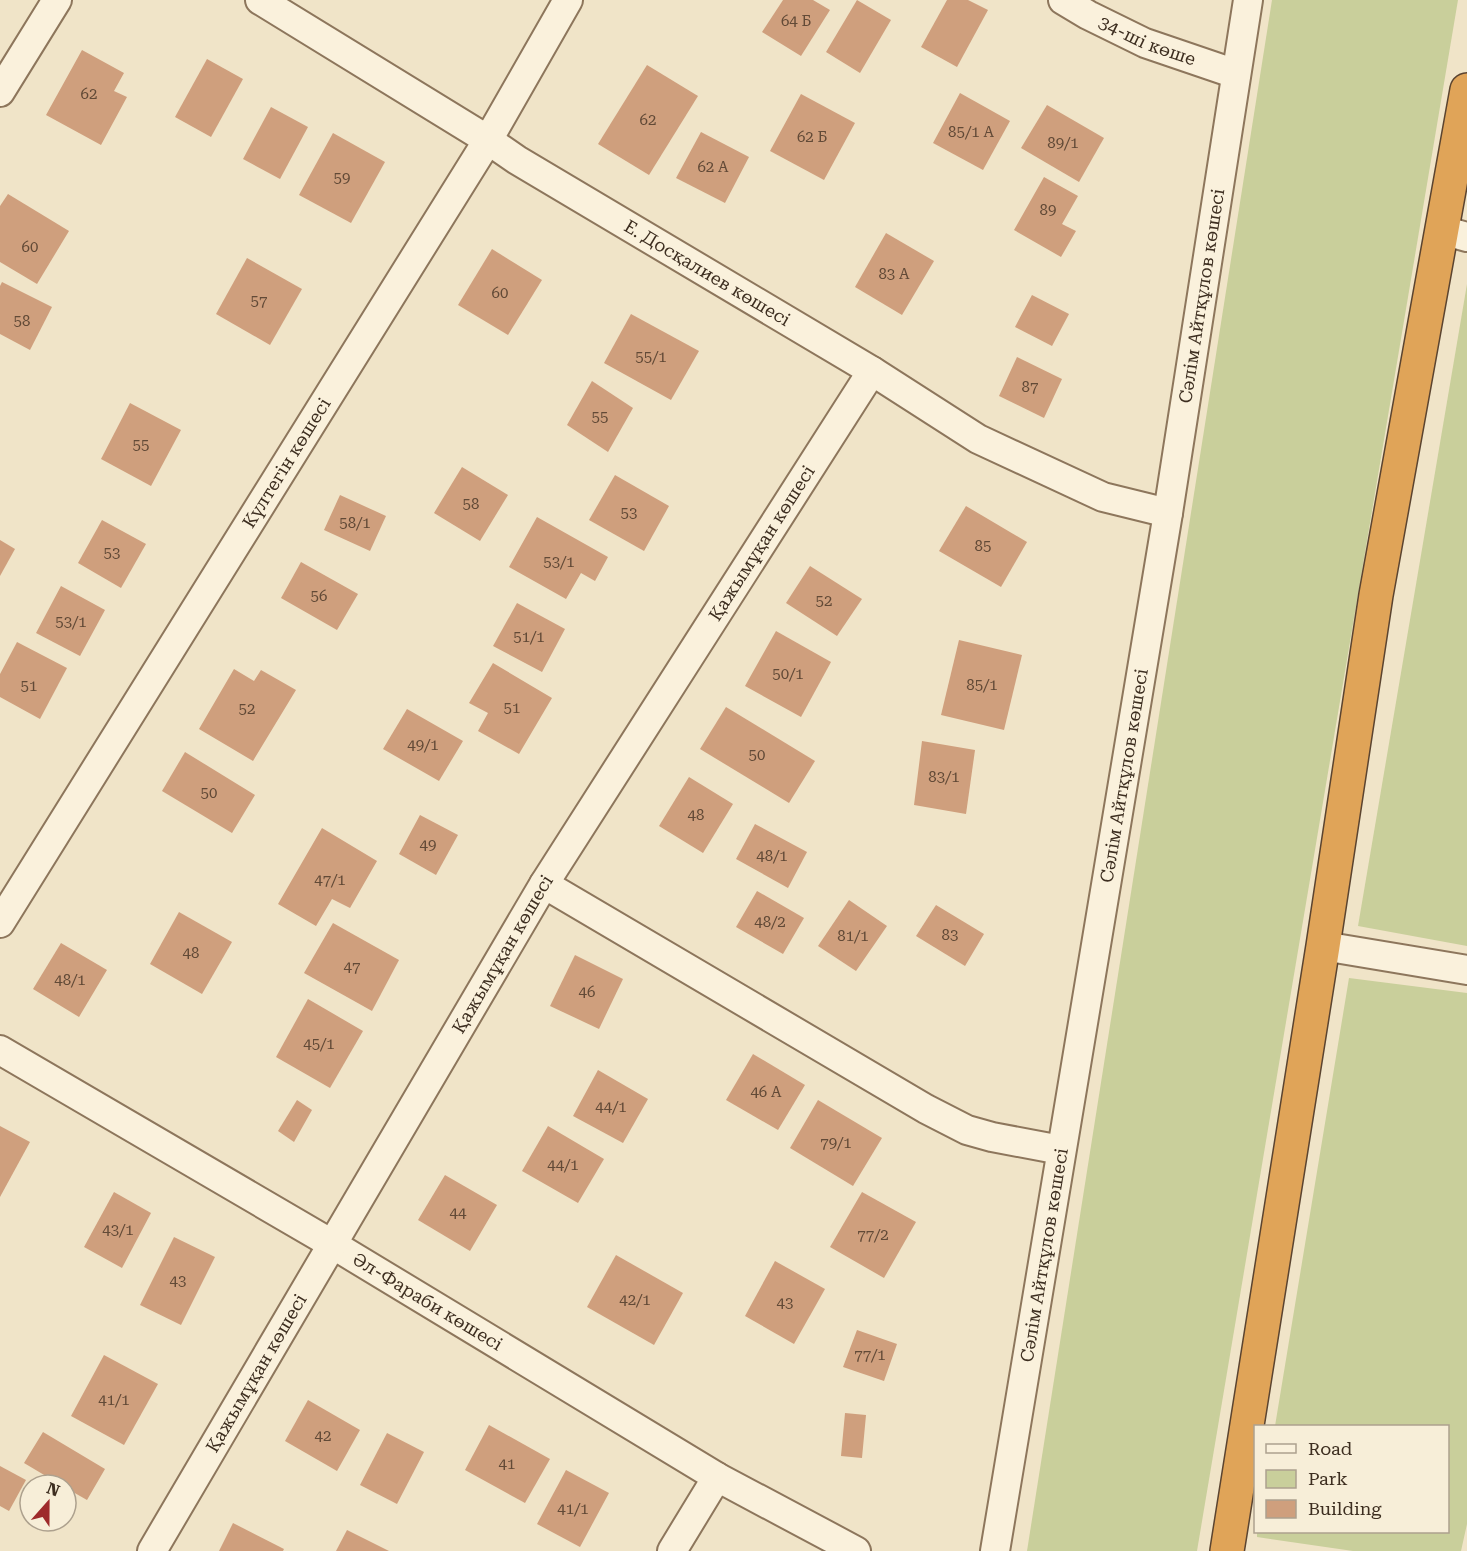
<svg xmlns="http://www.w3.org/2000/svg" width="1467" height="1551" font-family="'Roboto Serif',serif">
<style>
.green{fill:#c9cf9b}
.building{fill:#cf9f7d}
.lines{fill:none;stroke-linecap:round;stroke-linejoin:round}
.street-casing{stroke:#8d765c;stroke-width:32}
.highway-casing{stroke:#5b4430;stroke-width:36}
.street{stroke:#faf1dc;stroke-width:28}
.highway{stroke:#e0a458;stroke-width:33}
.labels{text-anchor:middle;stroke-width:5;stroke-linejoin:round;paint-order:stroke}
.number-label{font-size:15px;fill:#624a37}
.street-label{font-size:18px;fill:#3d2e20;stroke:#f7eed8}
</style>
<rect width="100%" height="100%" fill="#f0e4c8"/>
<g class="green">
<path d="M1272,0H1458L1197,1551H1027Z"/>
<path d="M1467,284V946L1358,926Z"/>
<path d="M1349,978L1467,993V1524L1461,1551H1353L1257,1537V1532H1448V1426H1275Z"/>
</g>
<g class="building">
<path d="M783,0H813L830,10L801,56L762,32Z"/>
<path d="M857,0L891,20L860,73L826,52Z"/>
<path d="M947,0H968L988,10L957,67L921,47Z"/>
<path d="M82,50L124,73L114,91L127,97L101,145L46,115Z"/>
<path d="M207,59L243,79L211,137L175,117Z"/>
<path d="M647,65L698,96L649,175L598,144Z"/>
<path d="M960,93L1010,121L983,170L933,143Z"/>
<path d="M801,94L855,123L824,180L770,151Z"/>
<path d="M1047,105L1104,138L1079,182L1021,148Z"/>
<path d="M271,107L308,127L280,179L243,159Z"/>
<path d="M701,132L749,157L725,203L676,178Z"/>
<path d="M333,133L385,162L351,223L299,195Z"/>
<path d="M1044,177L1078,196L1062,224L1076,231L1061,257L1014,230Z"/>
<path d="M8,194L69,231L37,284L0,262V206Z"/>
<path d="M886,233L934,261L902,315L855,287Z"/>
<path d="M492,249L542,280L508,335L458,305Z"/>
<path d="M247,258L302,289L270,345L216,314Z"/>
<path d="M2,282L52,307L30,350L0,334V286Z"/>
<path d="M1032,295L1069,314L1052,346L1015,327Z"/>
<path d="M631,314L699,351L671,400L604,363Z"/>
<path d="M1017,357L1062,379L1044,418L999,396Z"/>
<path d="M592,381L633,408L608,452L567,425Z"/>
<path d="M130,403L181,430L151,486L101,459Z"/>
<path d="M462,467L508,495L480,541L434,513Z"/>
<path d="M615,475L669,506L644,551L589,520Z"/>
<path d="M340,495L386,516L370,551L324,530Z"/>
<path d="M966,506L1027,542L1001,587L939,551Z"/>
<path d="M537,517L608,557L595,581L581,573L566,599L509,567Z"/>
<path d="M102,520L146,544L121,588L78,563Z"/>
<path d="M0,540L15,549L0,576Z"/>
<path d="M301,562L358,594L337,630L281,598Z"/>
<path d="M810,566L862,599L837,636L786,603Z"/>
<path d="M61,586L105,610L80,656L36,633Z"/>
<path d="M517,603L565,629L542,672L493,646Z"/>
<path d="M776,631L831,662L801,717L745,686Z"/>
<path d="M959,640L1022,655L1004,730L941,715Z"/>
<path d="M17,642L67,668L40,719L0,697V674Z"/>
<path d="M493,663L552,698L519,754L478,731L488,713L469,703Z"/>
<path d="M234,669L254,681L261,670L296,690L253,761L199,729Z"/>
<path d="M726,707L815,761L789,803L700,749Z"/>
<path d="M407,709L463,741L439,781L383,749Z"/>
<path d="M922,741L975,750L966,814L914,805Z"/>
<path d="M185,752L255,795L232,833L162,791Z"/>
<path d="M689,777L733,804L703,853L659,826Z"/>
<path d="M420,815L458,835L436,875L399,854Z"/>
<path d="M755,824L807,852L788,888L736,859Z"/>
<path d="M322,828L377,861L350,908L332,899L316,926L278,904Z"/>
<path d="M757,891L804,918L783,954L736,927Z"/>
<path d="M849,900L887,926L856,971L818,946Z"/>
<path d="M936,905L984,934L965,966L916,936Z"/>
<path d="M179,912L232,942L202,994L150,964Z"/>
<path d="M333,923L399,960L372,1011L304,973Z"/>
<path d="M61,943L107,970L79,1017L33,989Z"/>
<path d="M575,955L623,979L599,1029L550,1006Z"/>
<path d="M308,999L363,1031L330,1088L276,1057Z"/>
<path d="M753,1054L805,1085L778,1130L726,1100Z"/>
<path d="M598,1070L648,1099L623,1143L573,1116Z"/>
<path d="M297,1100L312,1110L294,1142L278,1131Z"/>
<path d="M818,1100L882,1138L853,1186L790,1148Z"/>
<path d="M0,1126L30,1142L0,1197Z"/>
<path d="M548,1126L604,1159L578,1203L522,1171Z"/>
<path d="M445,1175L497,1205L470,1251L418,1220Z"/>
<path d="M114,1192L151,1213L122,1268L84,1247Z"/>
<path d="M862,1192L916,1222L884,1278L830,1247Z"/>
<path d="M174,1237L215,1257L181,1325L140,1305Z"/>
<path d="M616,1255L683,1293L654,1345L587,1307Z"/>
<path d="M775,1261L825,1289L794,1344L745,1316Z"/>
<path d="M857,1330L897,1344L884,1381L843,1367Z"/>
<path d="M104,1355L158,1384L124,1445L71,1416Z"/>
<path d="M308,1400L360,1430L337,1471L285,1441Z"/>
<path d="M845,1413L866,1415L862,1458L841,1456Z"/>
<path d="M489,1425L550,1459L525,1503L465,1470Z"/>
<path d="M43,1432L105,1469L87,1500L66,1488V1485H61L24,1463Z"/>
<path d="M387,1433L424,1452L397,1504L360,1485Z"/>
<path d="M0,1466L26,1480L9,1511L0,1506Z"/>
<path d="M566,1470L609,1493L580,1547L537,1524Z"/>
<path d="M233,1523L284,1549L283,1551H219Z"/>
<path d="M347,1530L389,1551H336Z"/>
</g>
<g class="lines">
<defs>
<g id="street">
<path id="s1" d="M260,0L488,140L517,160L872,371L978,439L1103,497L1168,513"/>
<path id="s2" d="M1063,0L1088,15L1145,43L1236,74"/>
<path d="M0,92L57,0"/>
<path d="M1442,230L1467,237"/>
<path d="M544,884L926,1109L967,1130L992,1137L1061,1150"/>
<path id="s3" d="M0,923L488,140L568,0"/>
<path d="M1323,946L1467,970"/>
<path id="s4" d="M0,1050L332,1244L717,1477L856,1551"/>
<path id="s5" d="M152,1551L544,884L872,371"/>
<path d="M672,1551L717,1477"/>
<path id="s6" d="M995,1551L1168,513L1248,0"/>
</g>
<path id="highway" d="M1227,1551L1323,946L1376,595L1467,90"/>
</defs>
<use href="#street" class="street-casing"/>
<use href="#highway" class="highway-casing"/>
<use href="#street" class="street"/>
<use href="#highway" class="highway"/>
</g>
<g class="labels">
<g class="number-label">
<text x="796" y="26">64 Б</text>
<text x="89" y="99">62</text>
<text x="648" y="125">62</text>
<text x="971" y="137">85/1 А</text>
<text x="812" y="142">62 Б</text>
<text x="1063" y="148">89/1</text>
<text x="713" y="172">62 А</text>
<text x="342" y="183">59</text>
<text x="1048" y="215">89</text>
<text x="30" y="252">60</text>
<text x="894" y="279">83 А</text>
<text x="500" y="298">60</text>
<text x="259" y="306">57</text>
<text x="22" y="326">58</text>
<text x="651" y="362">55/1</text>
<text x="1030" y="392">87</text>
<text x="600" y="422">55</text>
<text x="141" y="450">55</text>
<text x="471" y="509">58</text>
<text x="629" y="518">53</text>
<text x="355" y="528">58/1</text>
<text x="983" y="551">85</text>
<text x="112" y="558">53</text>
<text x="559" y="567">53/1</text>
<text x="319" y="601">56</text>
<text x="824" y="606">52</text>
<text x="71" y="627">53/1</text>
<text x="529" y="642">51/1</text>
<text x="788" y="679">50/1</text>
<text x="982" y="690">85/1</text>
<text x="29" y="691">51</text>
<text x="512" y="713">51</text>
<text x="247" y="714">52</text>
<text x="423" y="750">49/1</text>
<text x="757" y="760">50</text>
<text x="944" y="782">83/1</text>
<text x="209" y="798">50</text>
<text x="696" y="820">48</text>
<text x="428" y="850">49</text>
<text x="772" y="861">48/1</text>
<text x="330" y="885">47/1</text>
<text x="770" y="927">48/2</text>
<text x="950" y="940">83</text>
<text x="853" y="941">81/1</text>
<text x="191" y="958">48</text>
<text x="352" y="972">47</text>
<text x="70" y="985">48/1</text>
<text x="587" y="997">46</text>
<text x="319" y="1049">45/1</text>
<text x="766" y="1097">46 А</text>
<text x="611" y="1112">44/1</text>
<text x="836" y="1148">79/1</text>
<text x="563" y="1170">44/1</text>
<text x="458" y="1218">44</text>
<text x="118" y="1235">43/1</text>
<text x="873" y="1240">77/2</text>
<text x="178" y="1286">43</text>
<text x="635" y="1305">42/1</text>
<text x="785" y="1308">43</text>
<text x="870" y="1360">77/1</text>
<text x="114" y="1405">41/1</text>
<text x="323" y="1441">42</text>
<text x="507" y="1469">41</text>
<text x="573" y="1514">41/1</text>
</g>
<g class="street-label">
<text dy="6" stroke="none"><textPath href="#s2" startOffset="94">34-ші көше</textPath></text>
<text dy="6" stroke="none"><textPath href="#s1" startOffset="524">Е. Досқалиев көшесі</textPath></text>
<text dy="6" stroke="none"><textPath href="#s6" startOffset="1272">Сәлім Айтқұлов көшесі</textPath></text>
<text dy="6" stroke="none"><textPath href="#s3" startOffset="542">Күлтегін көшесі</textPath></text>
<text dy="6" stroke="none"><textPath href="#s5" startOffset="1178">Қажымұқан көшесі</textPath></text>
<text dy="6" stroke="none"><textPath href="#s6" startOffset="786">Сәлім Айтқұлов көшесі</textPath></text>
<text dy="6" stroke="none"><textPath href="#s5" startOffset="692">Қажымұқан көшесі</textPath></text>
<text dy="6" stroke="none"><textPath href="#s6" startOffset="300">Сәлім Айтқұлов көшесі</textPath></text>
<text dy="6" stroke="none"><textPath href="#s4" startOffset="496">Әл-Фараби көшесі</textPath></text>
<text dy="6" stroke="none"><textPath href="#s5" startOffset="206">Қажымұқан көшесі</textPath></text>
</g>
</g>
<rect x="1254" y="1425" width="195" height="108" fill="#f7eed8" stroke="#ada18e" stroke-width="1.5"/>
<rect x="1266" y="1444" width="30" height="9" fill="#faf1dc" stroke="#ada18e" stroke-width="1.5"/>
<text x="1308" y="1455" font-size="18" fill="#3d2e20">Road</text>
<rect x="1266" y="1470" width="30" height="18" fill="#c9cf9b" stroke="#ada18e" stroke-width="1.5"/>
<text x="1308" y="1485" font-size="18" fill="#3d2e20">Park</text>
<rect x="1266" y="1500" width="30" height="18" fill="#cf9f7d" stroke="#ada18e" stroke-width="1.5"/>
<text x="1308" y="1515" font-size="18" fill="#3d2e20">Building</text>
<g transform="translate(48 1503) rotate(21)"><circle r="28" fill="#f7eed8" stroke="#ada18e" stroke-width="1.5"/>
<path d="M0-4.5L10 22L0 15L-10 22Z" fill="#9e2a2b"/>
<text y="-9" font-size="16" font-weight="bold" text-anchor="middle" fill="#3d2e20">N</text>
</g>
</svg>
